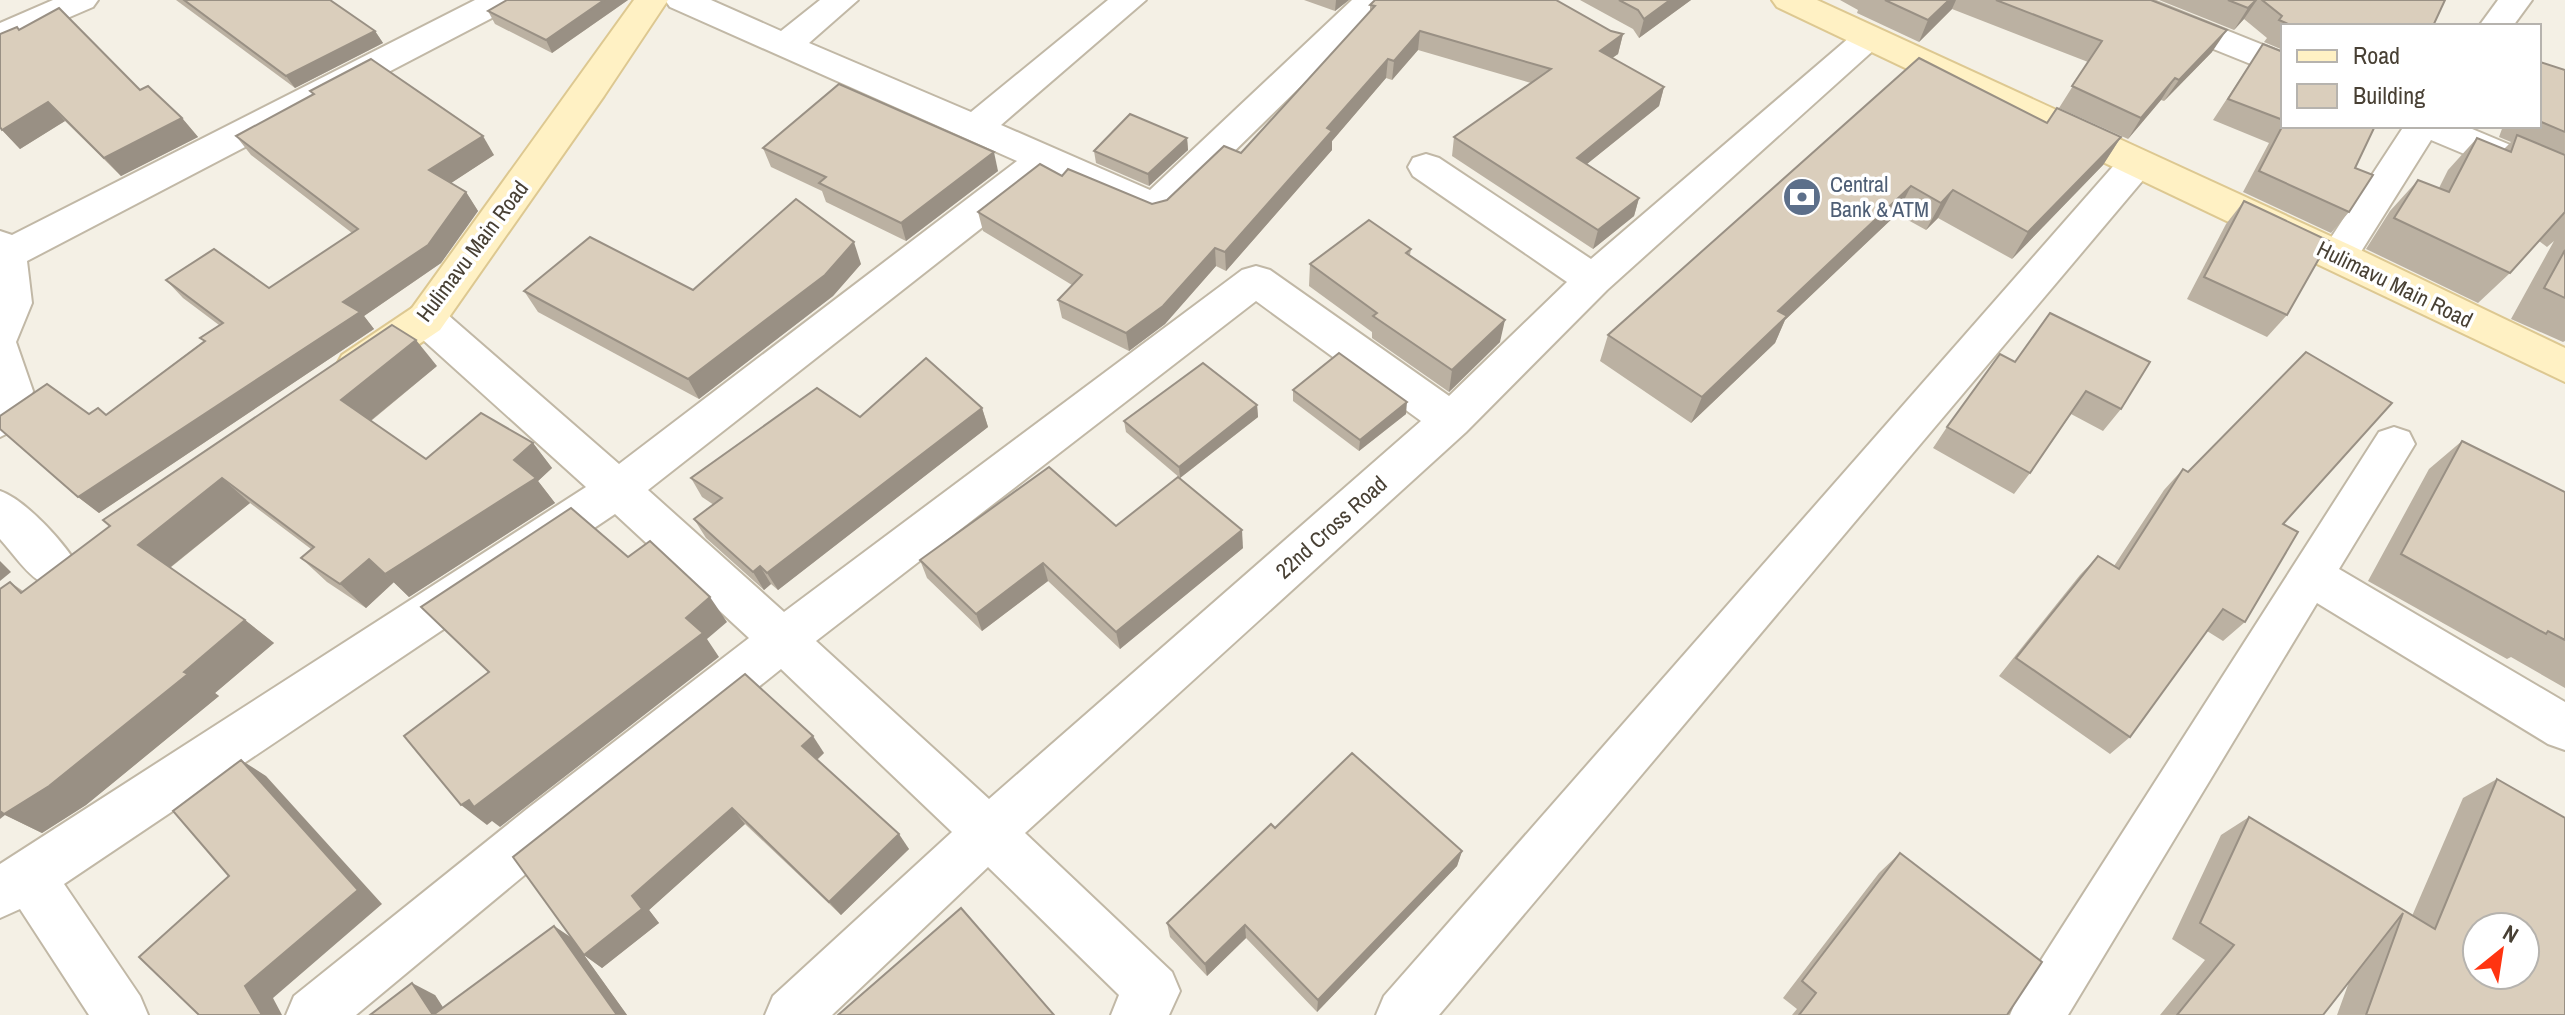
<svg xmlns="http://www.w3.org/2000/svg" width="2565" height="1015" font-family="'Archivo Narrow',sans-serif">
<style>
.lines{fill:none;stroke-linecap:round;stroke-linejoin:round}
.street-casing{stroke:#c1b8a6;stroke-width:4}
.secondary-casing{stroke:#ddc891;stroke-width:4}
.street{fill:#fff;fill-rule:evenodd}
.secondary{fill:#fff1c4;fill-rule:evenodd}
.wall{fill:#bbb1a2}
.shaded-wall{fill:#999084}
.building{fill:#dacebc;stroke:#999084;stroke-width:2;fill-rule:evenodd}
.labels{text-anchor:middle;stroke-width:7;stroke-linejoin:round;paint-order:stroke}
.service-label{font-size:22px;fill:#4e5e75;stroke:#fff;text-anchor:start}
.street-label{font-size:22px;fill:#484034;stroke:#fff}
</style>
<rect width="100%" height="100%" fill="#f4f0e5"/>
<g class="lines">
<defs>
<g id="street">
<path d="M53,0H98L93,7L0,47V23Z"/>
<path d="M475,0H518L513,7L27,261L32,303L16,342L33,391L22,426L0,437V231L12,235Z"/>
<path d="M665,0H711L781,31L820,0H858L809,43L971,112L1108,0H1146L1001,125L1150,190L1352,0H1389L1168,216L1155,220L1142,216L1049,175L648,490L784,612L1242,270L1256,266L1270,270L1449,396L1567,282L1413,176L1408,167L1413,158L1426,154L1439,158L1591,259L1857,31L1869,28L1881,31L1886,39L1607,290L1466,432L1025,833L1172,972L1180,991L1169,1015H1111L1119,995L988,867L832,1015H765L773,996L952,832L781,669L563,843L356,1015H286L294,996L527,809L749,638L615,514L64,884L140,996L148,1015H89L20,909L0,918V864L586,487L412,330L406,319L412,308L426,304L440,308L619,464L1017,161L670,7ZM1256,301L1421,421L989,799L816,641Z"/>
<path d="M2104,0H2151L2283,53V77L2109,7Z"/>
<path d="M2498,0H2532L2513,26H2479Z"/>
<path d="M2404,126H2465L2565,168V196L2431,140L2352,266L2338,270L2324,266L2319,256Z"/>
<path d="M2136,151L2149,155L2154,164L2149,173L1439,1015H1376L1384,996L2123,155Z"/>
<path d="M2394,427L2409,432L2415,444L2339,569L2565,702V750L2548,744L2317,603L2068,1015H2010L2018,996L2379,432Z"/>
<path d="M0,491C26,500 67,545 80,570L73,584C38,596 22,563 0,539Z"/>
</g>
<g id="secondary">
<path d="M634,0H668L604,96L440,330L370,377L356,382L342,377L336,366L342,355L412,308Z"/>
<path d="M1772,0H1817L2352,246L2565,348V382L1777,7Z"/>
</g>
</defs>
<use href="#street" class="street-casing"/>
<use href="#secondary" class="secondary-casing"/>
<use href="#street" class="street"/>
<use href="#secondary" class="secondary"/>
</g>
<g class="wall">
<path d="M176,0H330L375,31L383,43L295,88Z"/>
<path d="M628,0L552,53L495,24L488,11Z"/>
<path d="M1304,0H1349L1335,11Z"/>
<path d="M1580,0H1691L1639,38L1633,29Z"/>
<path d="M1840,0H2151L2212,52L2164,101L2161,100L2128,139L2059,108L2088,62L1952,9L1919,42L1857,13L1858,10Z"/>
<path d="M2159,0H2445L2433,26H2283V50L2264,42L2267,38L2244,19L2234,30Z"/>
<path d="M1370,5L1611,31L1623,34L1618,54L1612,58L1664,87L1659,106L1587,164L1639,198L1634,216L1593,249L1452,156L1454,137L1531,83L1418,50L1392,80L1386,78L1332,141V150L1226,271L1216,266L1165,324L1129,351L1062,318L1058,300L1072,285L983,231L978,212L1062,176L1152,204L1167,200L1241,153L1370,12Z"/>
<path d="M19,30L140,90L182,118L198,137L121,176L65,121L20,149L2,130Z"/>
<path d="M2263,44L2283,52V126L2355,168L2349,212L2331,233L2243,192L2269,143L2213,120Z"/>
<path d="M1919,58L2047,123L2121,137L2103,165L2012,259L1938,218L1926,230L1897,214L1785,320L1775,343L1691,423L1600,361L1608,335Z"/>
<path d="M2540,62L2565,70V341L2563,342L2511,319L2554,241L2547,247L2539,241L2510,273L2478,303L2366,249L2390,211L2418,180L2439,188L2448,170L2477,138L2504,149L2511,142L2499,137L2503,126H2539V63Z"/>
<path d="M310,91L494,155L451,183L466,192L478,211L441,263L364,316L374,329L99,513L78,497L89,414L106,415L204,341L200,338L219,325L183,298L166,280L269,288L352,233L251,155L236,136L313,95Z"/>
<path d="M1187,138L1188,150L1149,186L1096,163L1094,151Z"/>
<path d="M763,148L998,171L906,241L826,202L822,191L771,167Z"/>
<path d="M2244,201L2287,315L2267,337L2187,299L2226,224Z"/>
<path d="M1411,249L1410,255L1500,342L1449,392L1372,338V332L1309,286L1310,264Z"/>
<path d="M861,264L833,296L699,399L538,312L524,291L693,290Z"/>
<path d="M2050,313L2121,409L2103,431L2071,414L2030,473L2014,494L1933,448L1947,427L2015,362Z"/>
<path d="M437,366L371,421L426,459L533,443L552,468L538,481L555,503L409,597L394,582L366,608L327,582L301,558L311,549L250,503L170,568L245,620L274,643L215,693L219,696L86,805L42,833L5,815L10,582L23,591Z"/>
<path d="M1293,390L1406,414L1359,451L1293,401Z"/>
<path d="M1257,405L1258,417L1180,478L1126,432L1124,421Z"/>
<path d="M982,408L988,427L778,590L771,584L764,590L706,538L694,519L714,505L702,497L691,478L860,417Z"/>
<path d="M2462,441L2565,492V688L2511,657L2507,659L2368,581L2429,469Z"/>
<path d="M2183,469L2283,524L2245,622L2223,641L2207,631L2130,737L2110,754L1999,676L2080,575L2098,556L2114,566L2164,490Z"/>
<path d="M1116,526L1243,548L1120,649L1048,581L982,631L927,578L920,560Z"/>
<path d="M824,753L817,760L909,849L841,915L745,824L649,910L659,923L602,968L584,955L627,1015H370L435,995L443,1008L554,926L572,938L513,857Z"/>
<path d="M2497,779L2565,1015H2337L2349,982L2323,1015H2160L2205,960L2172,939L2221,835L2249,817L2412,916L2463,798Z"/>
<path d="M1275,828L1462,851L1457,866L1317,1012L1246,938L1207,976L1170,937L1167,923Z"/>
<path d="M1900,853L2007,1015H1792L1797,1009L1783,998L1879,873Z"/>
</g>
<g class="shaded-wall">
<path d="M604,0H628L552,53L546,40Z"/>
<path d="M1336,0H1349L1335,11Z"/>
<path d="M1670,0H1691L1639,38L1644,19Z"/>
<path d="M1949,0H1956L1952,9L1919,42L1928,20Z"/>
<path d="M2257,0L2244,19L2234,30L2248,8Z"/>
<path d="M2227,30L2212,52L2164,101L2179,80Z"/>
<path d="M375,31L383,43L295,88L286,76Z"/>
<path d="M1420,31L1418,50L1392,80L1394,61Z"/>
<path d="M1623,34L1618,54L1595,70L1600,51Z"/>
<path d="M1388,59L1386,78L1332,141V150L1226,271L1225,252L1327,128Z"/>
<path d="M2175,78L2161,100L2128,139L2141,118Z"/>
<path d="M1664,87L1659,106L1572,176L1577,158Z"/>
<path d="M48,102L65,121L20,149L2,130Z"/>
<path d="M182,118L198,137L121,176L104,158Z"/>
<path d="M483,136L494,155L442,189L429,170Z"/>
<path d="M2121,137L2103,165L2012,259L2028,232Z"/>
<path d="M1187,138L1188,150L1149,186L1148,174Z"/>
<path d="M994,152L998,171L906,241L901,223Z"/>
<path d="M1911,186L1897,214L1785,320L1775,343L1691,423L1702,397L1778,311Z"/>
<path d="M1953,190L1938,218L1926,230L1941,203Z"/>
<path d="M466,192L478,211L441,263L364,316L374,329L99,513L78,497Z"/>
<path d="M1639,198L1634,216L1593,249L1598,230Z"/>
<path d="M854,242L861,264L833,296L699,399L688,379Z"/>
<path d="M1215,248L1216,266L1165,324L1129,351L1126,333Z"/>
<path d="M1505,320L1500,342L1449,392L1452,370Z"/>
<path d="M416,340L437,366L364,426L341,400Z"/>
<path d="M1407,402L1406,414L1359,451L1360,440Z"/>
<path d="M1257,405L1258,417L1180,478L1179,467Z"/>
<path d="M982,408L988,427L778,590L767,573Z"/>
<path d="M533,443L552,468L538,481L555,503L409,597L385,574Z"/>
<path d="M222,478L250,503L168,569L138,545Z"/>
<path d="M1242,530L1243,548L1120,649L1116,632Z"/>
<path d="M369,559L394,582L366,608L340,584Z"/>
<path d="M0,561L11,572L0,581Z"/>
<path d="M1043,563L1048,581L982,631L976,614Z"/>
<path d="M760,566L771,584L764,590L753,572Z"/>
<path d="M710,597L727,622L707,639L719,657L500,827L492,821L487,825L461,805Z"/>
<path d="M245,620L274,643L215,693L219,696L86,805L42,833L5,815L0,819V799L184,672Z"/>
<path d="M813,736L824,753L813,763L802,746Z"/>
<path d="M241,760L266,776L382,904L273,998L282,1015H262L245,986Z"/>
<path d="M732,808L745,824L649,910L659,923L602,968L584,955L627,1015H617L554,926L573,939L632,896Z"/>
<path d="M899,834L909,849L841,915L829,902Z"/>
<path d="M1462,851L1457,866L1317,1012L1318,1000Z"/>
<path d="M1245,925L1246,938L1207,976L1205,964Z"/>
<path d="M412,983L435,995L448,1015H433Z"/>
</g>
<g class="building">
<path d="M184,0H330L375,31L286,76Z"/>
<path d="M507,0H604L546,40L488,11Z"/>
<path d="M1375,0H1556L1611,31L1623,34L1600,51L1664,87L1577,158L1639,198L1598,230L1454,137L1551,69L1420,31L1394,61L1388,59L1327,128L1332,131L1225,252L1215,248L1163,306L1126,333L1058,300L1082,275L978,212L1040,164L1062,176L1068,169L1152,204L1167,200L1224,146L1241,153L1375,6L1370,5Z"/>
<path d="M1619,0H1670L1644,19L1638,10Z"/>
<path d="M1885,0H1949L1928,20Z"/>
<path d="M1996,0H2151L2227,30L2179,80L2175,78L2141,118L2072,86L2102,41Z"/>
<path d="M2228,0H2256L2248,8Z"/>
<path d="M2262,0H2445L2433,26H2293L2279,20L2282,16Z"/>
<path d="M59,8L140,90L148,86L182,118L104,158L48,102L2,130L0,127V34L17,27L19,30Z"/>
<path d="M2263,44L2283,52V120L2228,99Z"/>
<path d="M1919,58L2047,123L2057,108L2121,137L2028,232L1953,190L1941,203L1911,186L1778,311L1787,316L1702,397L1608,335Z"/>
<path d="M371,59L483,136L429,170L466,192L428,245L343,302L360,312L78,497L0,429V416L47,384L89,414L98,408L106,415L205,341L200,338L223,323L166,280L214,249L269,288L358,229L236,136L314,94L310,91Z"/>
<path d="M2540,62L2565,70V132L2539,121V65Z"/>
<path d="M839,84L994,152L901,223L819,183L826,177L763,148Z"/>
<path d="M1130,114L1187,138L1148,174L1094,151Z"/>
<path d="M2283,125L2375,126L2355,168L2373,175L2349,212L2259,171Z"/>
<path d="M2517,135L2565,155V212L2510,273L2394,218L2418,180L2449,192L2477,138L2511,152Z"/>
<path d="M796,199L854,242L825,275L688,379L524,291L590,237L693,290Z"/>
<path d="M2244,201L2329,241L2287,315L2204,277Z"/>
<path d="M1369,220L1411,249L1406,253L1505,320L1452,370L1373,316L1377,313L1310,264Z"/>
<path d="M2565,250V298L2544,288Z"/>
<path d="M2050,313L2150,362L2121,409L2086,391L2030,473L1947,427L2000,354L2015,362Z"/>
<path d="M392,325L416,340L341,400L426,459L481,413L533,443L514,460L536,478L385,574L369,559L340,584L301,558L314,547L222,478L138,545L245,620L184,672L188,674L49,786L4,814L0,811V589L10,582L21,593L110,526L103,520Z"/>
<path d="M2306,352L2392,403L2283,524L2298,532L2245,622L2223,609L2130,737L2016,658L2098,556L2119,569L2183,469L2188,472Z"/>
<path d="M1339,353L1407,402L1360,440L1293,390Z"/>
<path d="M926,358L982,408L767,573L760,566L753,572L694,519L722,498L691,478L817,388L860,417Z"/>
<path d="M1203,363L1257,405L1179,467L1124,421Z"/>
<path d="M2462,441L2565,492V640L2548,631L2546,634L2401,554Z"/>
<path d="M1049,467L1116,526L1178,477L1242,530L1116,632L1043,563L976,614L920,560Z"/>
<path d="M571,508L628,557L650,541L710,597L686,618L703,633L474,807L469,800L461,805L404,736L489,672L421,607Z"/>
<path d="M745,674L813,736L802,746L899,834L829,902L732,808L632,896L642,909L584,955L513,857Z"/>
<path d="M1352,753L1462,851L1318,1000L1245,925L1205,964L1167,923L1271,824L1275,828Z"/>
<path d="M241,760L358,890L245,986L262,1015H199L139,957L229,876L173,811Z"/>
<path d="M2497,779L2565,818V1015H2366L2403,913L2323,1015H2177L2234,945L2200,923L2249,817L2435,929ZM2477,927H2525V975H2477Z"/>
<path d="M1900,853L2042,962L2007,1015H1799L1816,993L1802,981Z"/>
<path d="M961,908L1054,1015H838Z"/>
<path d="M554,926L617,1015H433Z"/>
<path d="M412,983L433,1015H370Z"/>
</g>
<defs>
<symbol id="bank-disc" viewBox="-11 -11 22 22"><circle r="9.5" fill="#5c6f8a" stroke="#fff"/><path d="M-6-4H6V4H-6ZM0-2.3a2.3 2.3 0 1 0 0 4.6a2.3 2.3 0 1 0 0-4.6Z" fill="#fff"/></symbol>
</defs>
<g fill-rule="evenodd">
<use href="#bank-disc" x="1780" y="175" width="44" height="44"/>
</g>
<g class="labels">
<g class="service-label">
<text x="1830" y="192">Central<tspan x="1830" dy="25">Bank &amp; ATM</tspan></text>
</g>
<g class="street-label">
<text transform="translate(472 251) rotate(-53)" y="8">Hulimavu Main Road</text>
<text transform="translate(2395 284) rotate(26)" y="8">Hulimavu Main Road</text>
<text transform="translate(1331 527) rotate(-42)" y="8">22nd Cross Road</text>
</g>
</g>
<rect x="2281" y="24" width="260" height="104" fill="#ffffff" stroke="#b6b3ae" stroke-width="2"/>
<rect x="2297" y="50" width="40" height="12" fill="#fff1c4" stroke="#b6b3ae" stroke-width="2"/>
<text x="2353" y="64" font-size="24" fill="#484034">Road</text>
<rect x="2297" y="84" width="40" height="24" fill="#dacebc" stroke="#b6b3ae" stroke-width="2"/>
<text x="2353" y="104" font-size="24" fill="#484034">Building</text>
<g transform="translate(2501 951) rotate(30)"><circle r="38" fill="#ffffff" stroke="#b6b3ae" stroke-width="2"/>
<path d="M0-6L14 30L0 20L-14 30Z" fill="#ff3411"/>
<text y="-12" font-size="22" font-weight="bold" text-anchor="middle" fill="#484034">N</text>
</g>
</svg>
